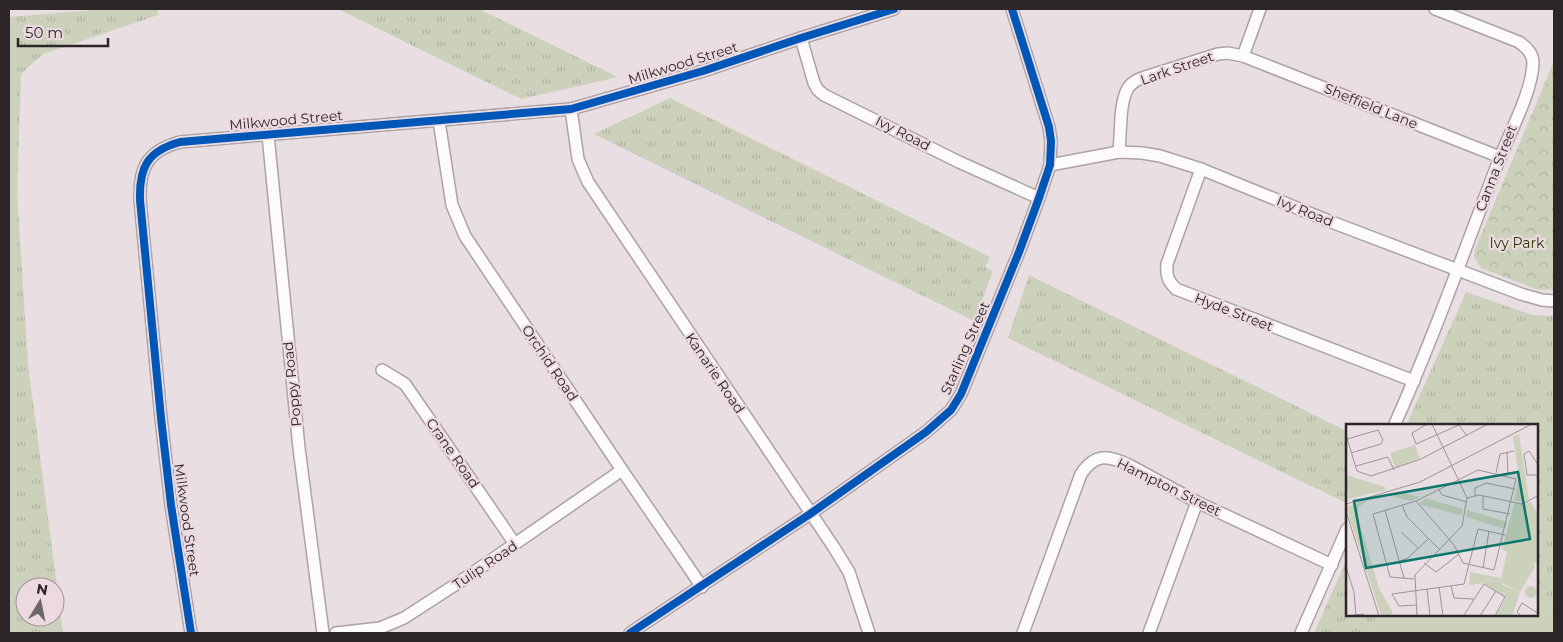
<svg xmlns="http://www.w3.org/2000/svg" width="1563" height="642" font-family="Montserrat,sans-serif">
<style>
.grass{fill:url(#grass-tufts);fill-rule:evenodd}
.forest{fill:url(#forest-crowns)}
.pitch{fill:#cbd1bb}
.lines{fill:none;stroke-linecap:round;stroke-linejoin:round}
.minor-casing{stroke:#aba3a6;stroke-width:14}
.minor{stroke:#fcfafb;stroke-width:11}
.cycleway-casing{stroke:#eddae1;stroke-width:11}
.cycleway{stroke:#0057b8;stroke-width:8}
.labels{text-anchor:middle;stroke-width:4.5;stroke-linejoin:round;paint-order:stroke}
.street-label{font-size:14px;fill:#2d2628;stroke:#eddae1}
.park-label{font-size:14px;fill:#273900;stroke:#eddae1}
.inset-road{fill:none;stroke:#9e9498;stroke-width:1}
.view{fill:#0f766e;fill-opacity:0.15;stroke:#0f766e;stroke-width:2.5}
.inset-edge{fill:none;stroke:#2d2628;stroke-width:2.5}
</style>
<defs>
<pattern id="grass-tufts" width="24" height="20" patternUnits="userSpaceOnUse" patternTransform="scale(1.25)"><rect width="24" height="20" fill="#cbd1bb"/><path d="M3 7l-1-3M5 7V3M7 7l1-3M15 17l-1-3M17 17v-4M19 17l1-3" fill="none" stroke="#afb3a1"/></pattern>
<pattern id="forest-crowns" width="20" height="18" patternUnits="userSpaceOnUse" patternTransform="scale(1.25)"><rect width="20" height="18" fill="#cbd1bb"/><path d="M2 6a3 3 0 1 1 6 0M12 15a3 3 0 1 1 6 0" fill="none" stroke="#afb3a1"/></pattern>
</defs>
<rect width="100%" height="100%" fill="#e9dee2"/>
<g class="grass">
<path d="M106,9H157L158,15L43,54L21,74L17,193L28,364L63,633H9V17ZM25,587H55V617H25Z"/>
<path d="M338,9H479L618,77L521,99Z"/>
<path d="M670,98L990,257L985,267L993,271L974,321L594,134Z"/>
<path d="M1029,275L1347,431L1346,503L1008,338Z"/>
<path d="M1466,292L1532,315L1554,316V611L1537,603V426H1406Z"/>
<path d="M1347,559V616H1377L1369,633H1314Z"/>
</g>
<path class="forest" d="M1554,61V290L1536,289L1481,268L1474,256L1475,249Z"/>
<path class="pitch" d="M1537,603L1554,611V633H1369L1377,616H1537Z"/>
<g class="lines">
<defs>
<g id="minor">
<path d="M801,38L814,83L818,90L824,95L959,162L1039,198"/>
<path d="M1243,56L1260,9"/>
<path d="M571,109L578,159L588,182L833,546L849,572L869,633"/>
<path d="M439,121L452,205L465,236L622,470L702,587"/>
<path d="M268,135L299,448L323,633"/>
<path d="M1119,152C1121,134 1119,103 1128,88C1132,82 1138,79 1145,77L1218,54L1228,53L1243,56L1500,157"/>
<path d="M1050,165L1119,152L1142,153L1160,156L1201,169L1334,223L1521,294L1542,300L1554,301"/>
<path d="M1201,169L1167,264C1166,276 1168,281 1176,289L1414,381"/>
<path d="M382,370L405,384L515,544"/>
<path d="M1394,426C1433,339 1465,249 1499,160C1510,132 1532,92 1533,63C1533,53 1526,47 1519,42L1435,9"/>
<path d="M191,633L171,505L161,418L140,200C139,168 147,151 180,142L571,109L703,71L801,38L894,9"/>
<path d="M336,633L380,628L404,618L461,581L622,470"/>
<path d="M630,633L810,514L926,432L951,410L961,394L1019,252L1039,198L1050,165L1051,141L1049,127L1012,9"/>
<path d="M1023,633L1081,474C1095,453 1108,455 1129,465L1197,502L1332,565"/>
<path d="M1149,633L1197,502"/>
<path d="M1301,633L1347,529"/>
</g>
</defs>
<use href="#minor" class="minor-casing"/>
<use href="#minor" class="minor"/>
<defs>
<g id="cycleway">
<path d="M191,633L171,505L161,418L140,200C139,168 147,151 180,142L571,109L703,71L801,38L894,9"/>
<path d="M630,633L810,514L926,432L951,410L961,394L1019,252L1039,198L1050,165L1051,141L1049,127L1012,9"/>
</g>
</defs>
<use href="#cycleway" class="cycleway-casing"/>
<use href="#cycleway" class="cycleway"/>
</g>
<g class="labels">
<g class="street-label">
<text transform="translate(683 63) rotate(-17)" y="5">Milkwood Street</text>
<text transform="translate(1177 68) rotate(-19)" y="5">Lark Street</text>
<text transform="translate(1371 106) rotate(22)" y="5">Sheffield Lane</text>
<text transform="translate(286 120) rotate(-5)" y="5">Milkwood Street</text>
<text transform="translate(903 133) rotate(27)" y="5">Ivy Road</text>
<text transform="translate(1496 168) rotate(-69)" y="5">Canna Street</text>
<text transform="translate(1305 211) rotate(22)" y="5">Ivy Road</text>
<text transform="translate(1234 312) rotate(21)" y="5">Hyde Street</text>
<text transform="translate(965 348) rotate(-66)" y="5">Starling Street</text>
<text transform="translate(550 363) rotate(56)" y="5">Orchid Road</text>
<text transform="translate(715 373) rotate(56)" y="5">Kanarie Road</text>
<text transform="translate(292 384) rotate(-96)" y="5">Poppy Road</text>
<text transform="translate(453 453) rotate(55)" y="5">Crane Road</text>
<text transform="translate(1169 487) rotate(26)" y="5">Hampton Street</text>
<text transform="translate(187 520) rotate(82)" y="5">Milkwood Street</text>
<text transform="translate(485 565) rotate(-34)" y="5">Tulip Road</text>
</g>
<g class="park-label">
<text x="1517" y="248">Ivy Park</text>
</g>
</g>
<g transform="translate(1346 424)">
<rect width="192" height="192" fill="#e9dee2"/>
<path d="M0,51L39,63L40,66L2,75ZM55,68L74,73L65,77L42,71ZM24,74L12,84L13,97L33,164L47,189L41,192L35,191L0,83ZM80,74L117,85L116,92L73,80ZM185,78L192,90V115L167,108L161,128L159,127L156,125L168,80ZM121,86L161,98L159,105L120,93Z" fill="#cbd1bb"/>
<path d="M173,10L183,75L175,78L168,76L173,52L167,13ZM124,148L155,154L156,161L174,168L166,192H150L160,174L138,159L123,161Z" fill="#cbd1bb"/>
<path d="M69,21L74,34L49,44L44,29ZM166,107L192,115V140L187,138L189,143L174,168L154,158ZM179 168a6 6 0 1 1 12 0a6 6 0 1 1-12 0Z" fill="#cbd1bb"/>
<path class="inset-road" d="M81,0L66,9L70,20L113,1L121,12M0,11L11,47L25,52L75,35L142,0M1,15L32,6L37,16L35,20L5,29M161,28L162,51M10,42L42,33L48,46M193,42L183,27L178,30L181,51H193M150,49L154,30L168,27M140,59L169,65M93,66L96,71L121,78M129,72V64L140,59M137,72V85L164,90M121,74L133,71L176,80L193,71M0,80L74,58L186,0M56,81L61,93L93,125M39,86L58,154M0,87L33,192M55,108L72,124M54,137L62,134L82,115M78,139L90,148L113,130M0,143L8,168L10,192M137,144L143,107M68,155L44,153L27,90L70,77L132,46L170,55L148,146L117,139L108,121L70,77M105,162L108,174L128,175M93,163L97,192M81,165L84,192M70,181L53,182L46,170L118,160L132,105L159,111M118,191L138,160L159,173L149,192M1,192L18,190M71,192L69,151L116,102L121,74L86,0M134,192L150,167M175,192L171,188L176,179L193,190"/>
<path class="view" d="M172,48L184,115L20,144L8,77Z"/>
<rect width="192" height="192" class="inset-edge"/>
</g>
<rect width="1563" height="642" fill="none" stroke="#2d2628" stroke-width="20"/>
<g transform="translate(40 602) rotate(10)"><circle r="24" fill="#eddae1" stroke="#a09297"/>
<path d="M0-4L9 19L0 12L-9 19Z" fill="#6f6669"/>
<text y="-8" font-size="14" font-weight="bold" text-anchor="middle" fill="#2d2628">N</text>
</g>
<path d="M18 38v8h90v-8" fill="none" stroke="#2d2628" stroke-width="2.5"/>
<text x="25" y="38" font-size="15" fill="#2d2628" stroke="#eddae1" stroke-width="4" paint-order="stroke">50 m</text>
</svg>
